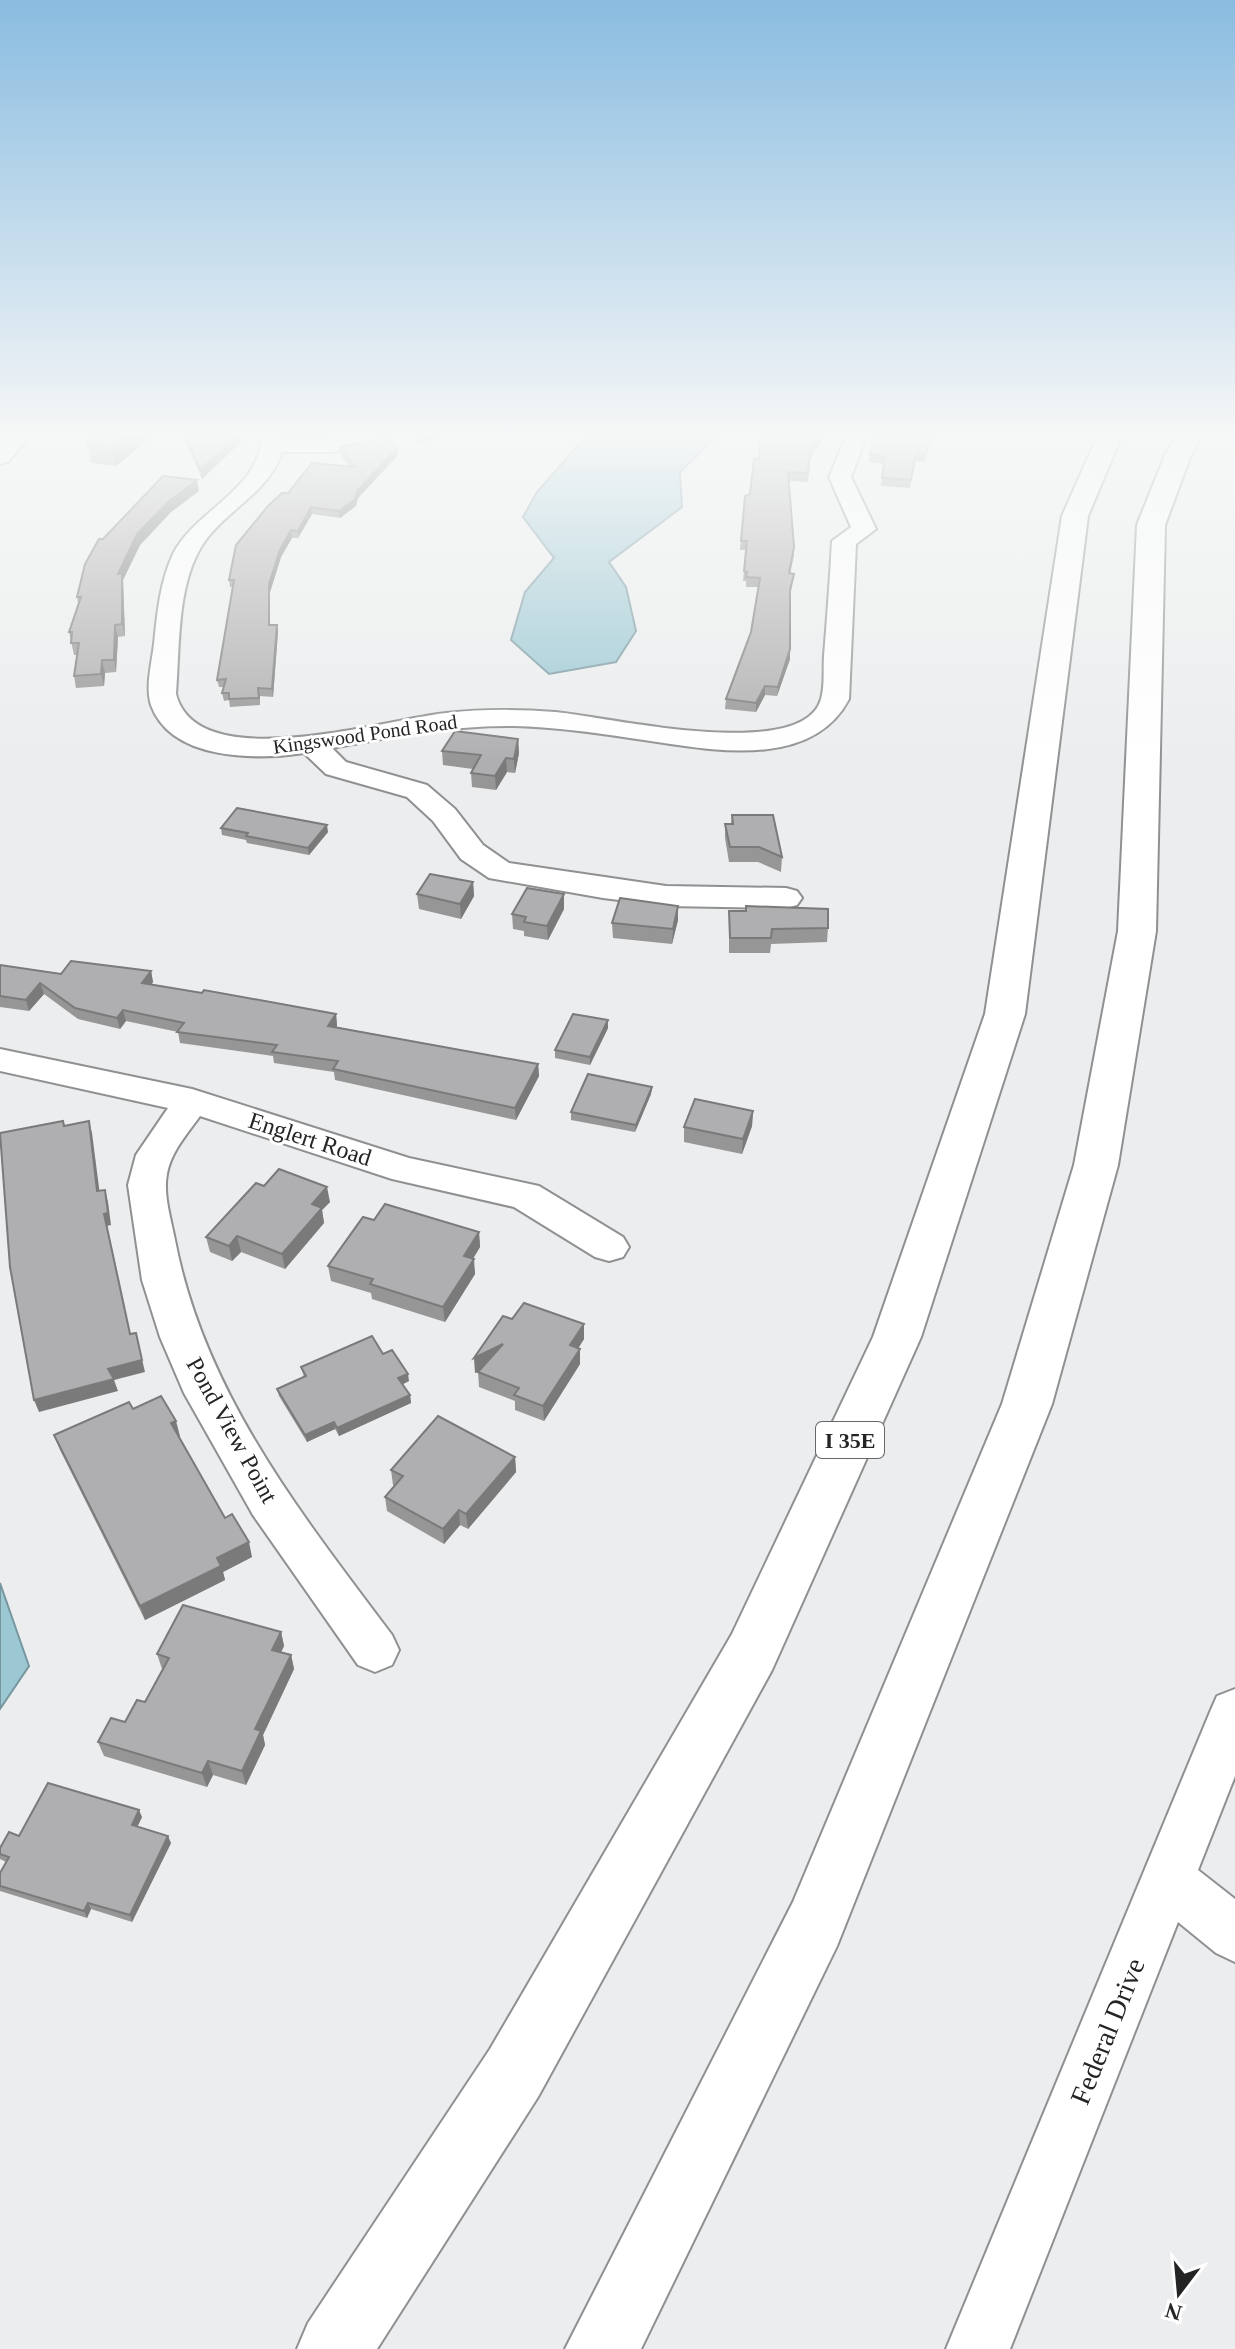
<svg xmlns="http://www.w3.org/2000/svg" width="1235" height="2349" font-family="'Times New Roman',serif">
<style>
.water{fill:#9bc8d3;stroke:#77979f;stroke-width:2}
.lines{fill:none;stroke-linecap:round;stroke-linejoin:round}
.minor-casing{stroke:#8f9091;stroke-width:4}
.major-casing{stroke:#8f9091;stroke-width:4}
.highway-casing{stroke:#8f9091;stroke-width:4}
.minor{fill:#fff;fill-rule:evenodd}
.major{fill:#fff;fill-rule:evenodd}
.highway{fill:#fff;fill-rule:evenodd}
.wall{fill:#969697}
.shaded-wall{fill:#7a7a7b}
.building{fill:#afaeb0;stroke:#7a7a7b;stroke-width:2}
.labels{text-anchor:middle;stroke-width:6;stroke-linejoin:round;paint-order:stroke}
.far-street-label{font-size:20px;fill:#242425;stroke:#fff}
.shield{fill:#fff;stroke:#666;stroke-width:2}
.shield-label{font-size:22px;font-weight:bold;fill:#242425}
.street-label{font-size:24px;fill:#242425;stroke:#fff}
.near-street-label{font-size:28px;fill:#242425;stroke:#fff}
</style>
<rect width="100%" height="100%" fill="#ecedee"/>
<g class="water">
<path d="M587,435H719L680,472L682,507L609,562L626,587L636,631L616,662L549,674L511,640L525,592L554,558L523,517L537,492Z"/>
<path d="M0,1583L29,1666L0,1709Z"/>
</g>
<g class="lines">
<defs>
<g id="minor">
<path d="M261,435H281L282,440L395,435L392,440L331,452H282C269,492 228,509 205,541C176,582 180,647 176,694C197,778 385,719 446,713C482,709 518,709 555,712C604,716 803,764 821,699C825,686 823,669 824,656C827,618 830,579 832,541L851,527L829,477L847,435H867L851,477L876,529L856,544L849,699C809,775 698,747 630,738C591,732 553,727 514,726C453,725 392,737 332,748L346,762L427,785L455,809L483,845L509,863L666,886L786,888L797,891L802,898L797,905L786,908L666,906L603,898L489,878L461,859L433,821L407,797L326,774L304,753C257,760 171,761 151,705C145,687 152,662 154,644C157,614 160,582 173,554C195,510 263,488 261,435Z"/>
<path d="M0,1049L192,1089L409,1158L539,1186L623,1237L629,1247L623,1257L609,1261L595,1257L514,1207L392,1179L200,1116C187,1134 171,1152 167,1174C163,1195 171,1219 175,1240C204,1392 301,1514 392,1635L399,1650L392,1665L375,1672L358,1665L253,1515L184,1393L160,1337L142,1280L128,1185L136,1155L168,1108L0,1071Z"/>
<path d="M1235,1689V1776L1198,1870L1235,1899V1962L1216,1953L1178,1922L1010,2349H946L1210,1712L1217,1696Z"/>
</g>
<path id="major" d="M5,435H30L9,461L0,464V440Z"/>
<g id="highway">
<path d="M1098,435H1122L1088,516L1025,1014L921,1337L772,1670L538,2097L377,2349H297L308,2323L490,2049L732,1634L873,1337L985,1014L1062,516Z"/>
<path d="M1178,435H1202L1191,455L1165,525L1156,931L1118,1165L1052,1404L837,1946L641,2349H565L793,1902L1002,1404L1074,1165L1118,931L1137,525L1165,455Z"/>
</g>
</defs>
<use href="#minor" class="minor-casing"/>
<use href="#major" class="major-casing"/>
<use href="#highway" class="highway-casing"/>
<use href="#minor" class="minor"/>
<use href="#major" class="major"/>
<use href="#highway" class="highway"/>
</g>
<g class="wall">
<path d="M183,435H241L242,441L202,479Z"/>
<path d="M150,438L116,466L91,463L87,445Z"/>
<path d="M339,447L398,455L358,498L356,506L340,518L312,514L298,538H292L281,557L270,592V625L278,632L273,697L260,696V705L230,707L229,700L224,701L222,693L224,687H219L217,680L233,587H230L229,580L288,493L350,467L339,453Z"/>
<path d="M928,448L925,462L915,461L910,488L881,486L884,464L869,462L870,454Z"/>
<path d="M810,459L808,482L789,481L794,556L790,574H794L790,597V659L777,696L765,695L756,712L725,709L726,699L751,632L758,587H746V581H743L746,550H740L745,496Z"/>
<path d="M199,491L171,512L140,545L123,580L125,636L118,637L116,672L105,673L104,686L76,688L74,676L77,655H74L69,632L78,603L77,597L103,539Z"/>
<path d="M518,739L519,753L515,773L507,772L496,790L472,787L471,773L473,769L443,765L442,751Z"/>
<path d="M732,815L782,857L781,872L758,862H729L725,838V824H731Z"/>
<path d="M221,828L328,832L309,855L247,843L246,840L222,835Z"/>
<path d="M473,882L474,896L461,919L419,909L417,894Z"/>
<path d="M564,894V909L548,940L524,936V931L513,929L512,914Z"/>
<path d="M729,911L828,928L827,942L771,944L770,953H729Z"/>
<path d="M678,920L672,944L613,938L612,923Z"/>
<path d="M0,965L61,974L151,971L153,982L151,985L336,1014L337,1026L336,1027L538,1064L539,1076L516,1120L335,1080L334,1072L274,1063L273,1056L180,1043L178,1032L126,1021L120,1029L78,1019L44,994L29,1011L0,1007Z"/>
<path d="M608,1020V1028L590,1065L555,1058V1050Z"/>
<path d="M652,1087L651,1094L635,1132L571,1120V1112Z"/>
<path d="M753,1111L752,1126L742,1154L684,1142V1127Z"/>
<path d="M264,1186L330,1202L322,1210L324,1223L285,1269L241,1252L232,1261L210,1252L206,1237Z"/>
<path d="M374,1220L479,1232L480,1247L473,1259L475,1274L445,1322L372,1299L371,1293L331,1281L328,1266Z"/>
<path d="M512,1319L584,1324V1339L578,1348L580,1349V1364L544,1421L515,1410V1401L479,1387L478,1372L479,1371L475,1373Z"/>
<path d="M301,1367L409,1381L403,1384L410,1395L411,1403L339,1436L335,1429L307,1442L279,1396L277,1389L304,1377Z"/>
<path d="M133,1409L180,1436L179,1437L225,1518L252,1557L223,1572L225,1580L145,1620L60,1450L54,1435Z"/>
<path d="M515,1457L516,1472L468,1529L460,1525L444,1544L387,1511L385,1497L394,1486L393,1485L391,1470Z"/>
<path d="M281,1632L284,1646L281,1652L291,1655L294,1669L263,1735L265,1745L246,1785L213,1775L207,1787L104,1756L98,1742L125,1722L145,1702L163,1669H162L157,1654Z"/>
<path d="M142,1817L137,1827L171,1843L132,1922L91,1909L87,1918L0,1891V1873L6,1862L0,1859V1848L19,1836Z"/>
</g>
<g class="shaded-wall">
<path d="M129,435H149L150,438L116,466L112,448Z"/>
<path d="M238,435H241L242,441L202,479L200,470Z"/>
<path d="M417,435H449L418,443Z"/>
<path d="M820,435H825L810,459V450Z"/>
<path d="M933,435H938L928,448L925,462L929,440Z"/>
<path d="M397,448L398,455L358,498L356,506L340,518L339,511Z"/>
<path d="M197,480L199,491L171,512L140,545L123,580L125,636L122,624L118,574L137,534L169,501Z"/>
<path d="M311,507L312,514L298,538V531Z"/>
<path d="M291,530L292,538L281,557L270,592V633L269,584L280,550Z"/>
<path d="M115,625L118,637L116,672L114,660Z"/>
<path d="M277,625L278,632L273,697L272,689Z"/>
<path d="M790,649V659L777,696L778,687Z"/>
<path d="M102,660L105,673L104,686L101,674Z"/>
<path d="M765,686V695L756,712V703Z"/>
<path d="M518,739L519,753L515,773L514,759Z"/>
<path d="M506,758L507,772L496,790L495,776Z"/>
<path d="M327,825L328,832L309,855L308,848Z"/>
<path d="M473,882L474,896L461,919L460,904Z"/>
<path d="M564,894V909L548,940L547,926Z"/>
<path d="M678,906V920L672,944L673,929Z"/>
<path d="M151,971L153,982L144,994L142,983Z"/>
<path d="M40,983L44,994L29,1011L26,1000Z"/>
<path d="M123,1010L126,1021L120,1029L117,1018Z"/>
<path d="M336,1014L337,1026L330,1037L328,1026Z"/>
<path d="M608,1020V1028L590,1065V1057Z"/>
<path d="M538,1064L539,1076L516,1120L515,1108Z"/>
<path d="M652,1087L651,1094L635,1132L636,1125Z"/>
<path d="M753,1111L752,1126L742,1154L743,1139Z"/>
<path d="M89,1121L92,1133L101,1203L97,1191Z"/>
<path d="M327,1187L330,1202L322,1210L324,1223L285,1269L282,1254L312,1204Z"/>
<path d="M105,1190L108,1202L111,1225L107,1226L134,1346L104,1214Z"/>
<path d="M479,1232L480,1247L465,1271L464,1256Z"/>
<path d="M237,1236L241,1252L232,1261L229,1246Z"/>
<path d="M474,1259L475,1274L445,1322L443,1307Z"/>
<path d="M584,1324V1339L571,1360L570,1345Z"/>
<path d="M136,1333L145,1372L114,1380L118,1391L39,1412L34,1400L108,1369Z"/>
<path d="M503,1344L504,1360L475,1373L474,1358Z"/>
<path d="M580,1349V1364L544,1421L543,1406Z"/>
<path d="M408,1374L409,1381L399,1386L398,1378Z"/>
<path d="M410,1395L411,1403L339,1436L337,1428Z"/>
<path d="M176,1421L180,1436L175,1438L171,1423Z"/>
<path d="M334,1422L335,1429L307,1442L305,1435Z"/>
<path d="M515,1457L516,1472L468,1529L466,1514Z"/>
<path d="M459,1510L460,1525L444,1544L443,1529Z"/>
<path d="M249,1542L252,1557L223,1572L225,1580L145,1620L140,1606L217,1558Z"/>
<path d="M281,1632L284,1646L275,1664L272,1650Z"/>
<path d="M291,1655L294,1669L263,1735L265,1745L246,1785L242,1771L255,1729Z"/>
<path d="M208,1761L213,1775L207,1787L202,1773Z"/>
<path d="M139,1810L142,1817L135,1832L132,1825Z"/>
<path d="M168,1836L171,1843L132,1922L130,1915Z"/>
<path d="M88,1903L91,1909L87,1918L84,1911Z"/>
</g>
<g class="building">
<path d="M90,435H129L112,448L87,445Z"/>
<path d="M185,435H238L200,470Z"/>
<path d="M765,435H820L810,450L808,473L788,472L794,547L789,573L794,574L790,590V649L778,687L765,686L756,703L726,699L751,632L760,578L746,577L747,572L744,571L747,541H741L745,496L750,494L754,459H759L760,443Z"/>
<path d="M876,435H933L929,440L926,454L916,453L911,480L882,478L885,456L870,454Z"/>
<path d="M386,438L397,448L357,491L355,499L339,511L311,507L298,531L291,530L280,550L269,584V625H277L272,689L258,688L259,698L229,699V693H222L226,679L217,680L234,580H229L236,545L268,506L282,493H288L312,463L355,467L339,447Z"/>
<path d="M163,476L197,480L169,501L137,534L118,574L122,573V624L115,625L114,660H102L101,674L74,676L79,643H71L72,632H69L81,597H77L85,564L99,539H103Z"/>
<path d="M455,731L518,739L514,759L506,758L495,776L471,773L481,755L442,751Z"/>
<path d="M237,808L327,825L308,848L246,836L248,833L221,828Z"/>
<path d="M732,815H773L782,857L759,847H730L725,824H733Z"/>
<path d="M430,874L473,882L460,904L417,894Z"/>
<path d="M527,888L564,894L547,926L524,922L526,917L512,914Z"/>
<path d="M620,898L678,906L673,929L612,923Z"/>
<path d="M746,906L828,909V928L772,929L771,938H730L729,911H746Z"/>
<path d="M71,961L151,971L142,983L202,993L204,990L336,1014L328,1026L538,1064L515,1108L333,1069L338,1061L272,1052L277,1045L177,1032L184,1023L123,1010L117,1018L75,1008L40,983L26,1000L0,996V965L61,974Z"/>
<path d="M573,1014L608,1020L590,1057L555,1050Z"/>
<path d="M588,1074L652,1087L636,1125L571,1112Z"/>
<path d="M695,1099L753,1111L743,1139L684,1127Z"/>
<path d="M63,1121L64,1126L89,1121L97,1191L105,1190L108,1213L104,1214L130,1334L136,1333L142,1360L108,1369L114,1379L34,1400L10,1267L0,1133Z"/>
<path d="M279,1169L327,1187L312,1204L322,1208L282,1254L237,1236L229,1246L206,1237L256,1183L264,1186Z"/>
<path d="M385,1204L479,1232L464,1256L474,1259L443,1307L370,1284L373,1279L328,1266L363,1217L374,1220Z"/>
<path d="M524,1303L584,1324L570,1345L580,1349L543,1406L514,1395L519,1388L478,1372L503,1344L474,1358L503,1316L512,1319Z"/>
<path d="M372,1336L383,1354L392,1350L408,1374L398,1378L410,1395L337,1428L334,1422L305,1435L277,1389L306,1376L301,1367Z"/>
<path d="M161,1396L176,1421L171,1423L225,1518L232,1514L249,1542L217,1558L221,1566L140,1606L54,1435L129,1402L133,1409Z"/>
<path d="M438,1416L515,1457L466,1514L459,1510L443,1529L385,1497L403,1476L391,1470Z"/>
<path d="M183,1605L281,1632L272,1650L291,1655L255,1729L261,1731L242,1771L208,1761L202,1773L98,1742L111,1718L125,1722L137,1700L145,1702L169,1658L157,1654Z"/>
<path d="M48,1783L139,1810L132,1825L168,1836L130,1915L88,1903L84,1911L0,1886V1873L9,1857L0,1854V1848L9,1832L19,1836Z"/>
</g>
<linearGradient id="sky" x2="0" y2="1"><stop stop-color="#89bce0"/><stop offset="0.57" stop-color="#f6f7f7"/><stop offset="1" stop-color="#f6f7f7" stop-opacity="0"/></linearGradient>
<rect width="1235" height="763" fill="url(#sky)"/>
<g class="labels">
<g class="far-street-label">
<text transform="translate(365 734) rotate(-8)" y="7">Kingswood Pond Road</text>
</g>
<rect class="shield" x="816" y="1422" width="68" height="36" rx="6"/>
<g class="shield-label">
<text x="850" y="1448">I 35E</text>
</g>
<g class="street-label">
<text transform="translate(310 1139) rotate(18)" y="8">Englert Road</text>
<text transform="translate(232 1430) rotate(61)" y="8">Pond View Point</text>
</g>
<g class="near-street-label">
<text transform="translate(1107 2031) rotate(-68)" y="10">Federal Drive</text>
</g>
</g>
<g transform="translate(1179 2293) rotate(196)" stroke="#ffffff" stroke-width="6" paint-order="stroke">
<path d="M0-6L14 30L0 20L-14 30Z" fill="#242425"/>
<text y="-12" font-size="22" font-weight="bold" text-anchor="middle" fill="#242425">N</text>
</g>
</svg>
